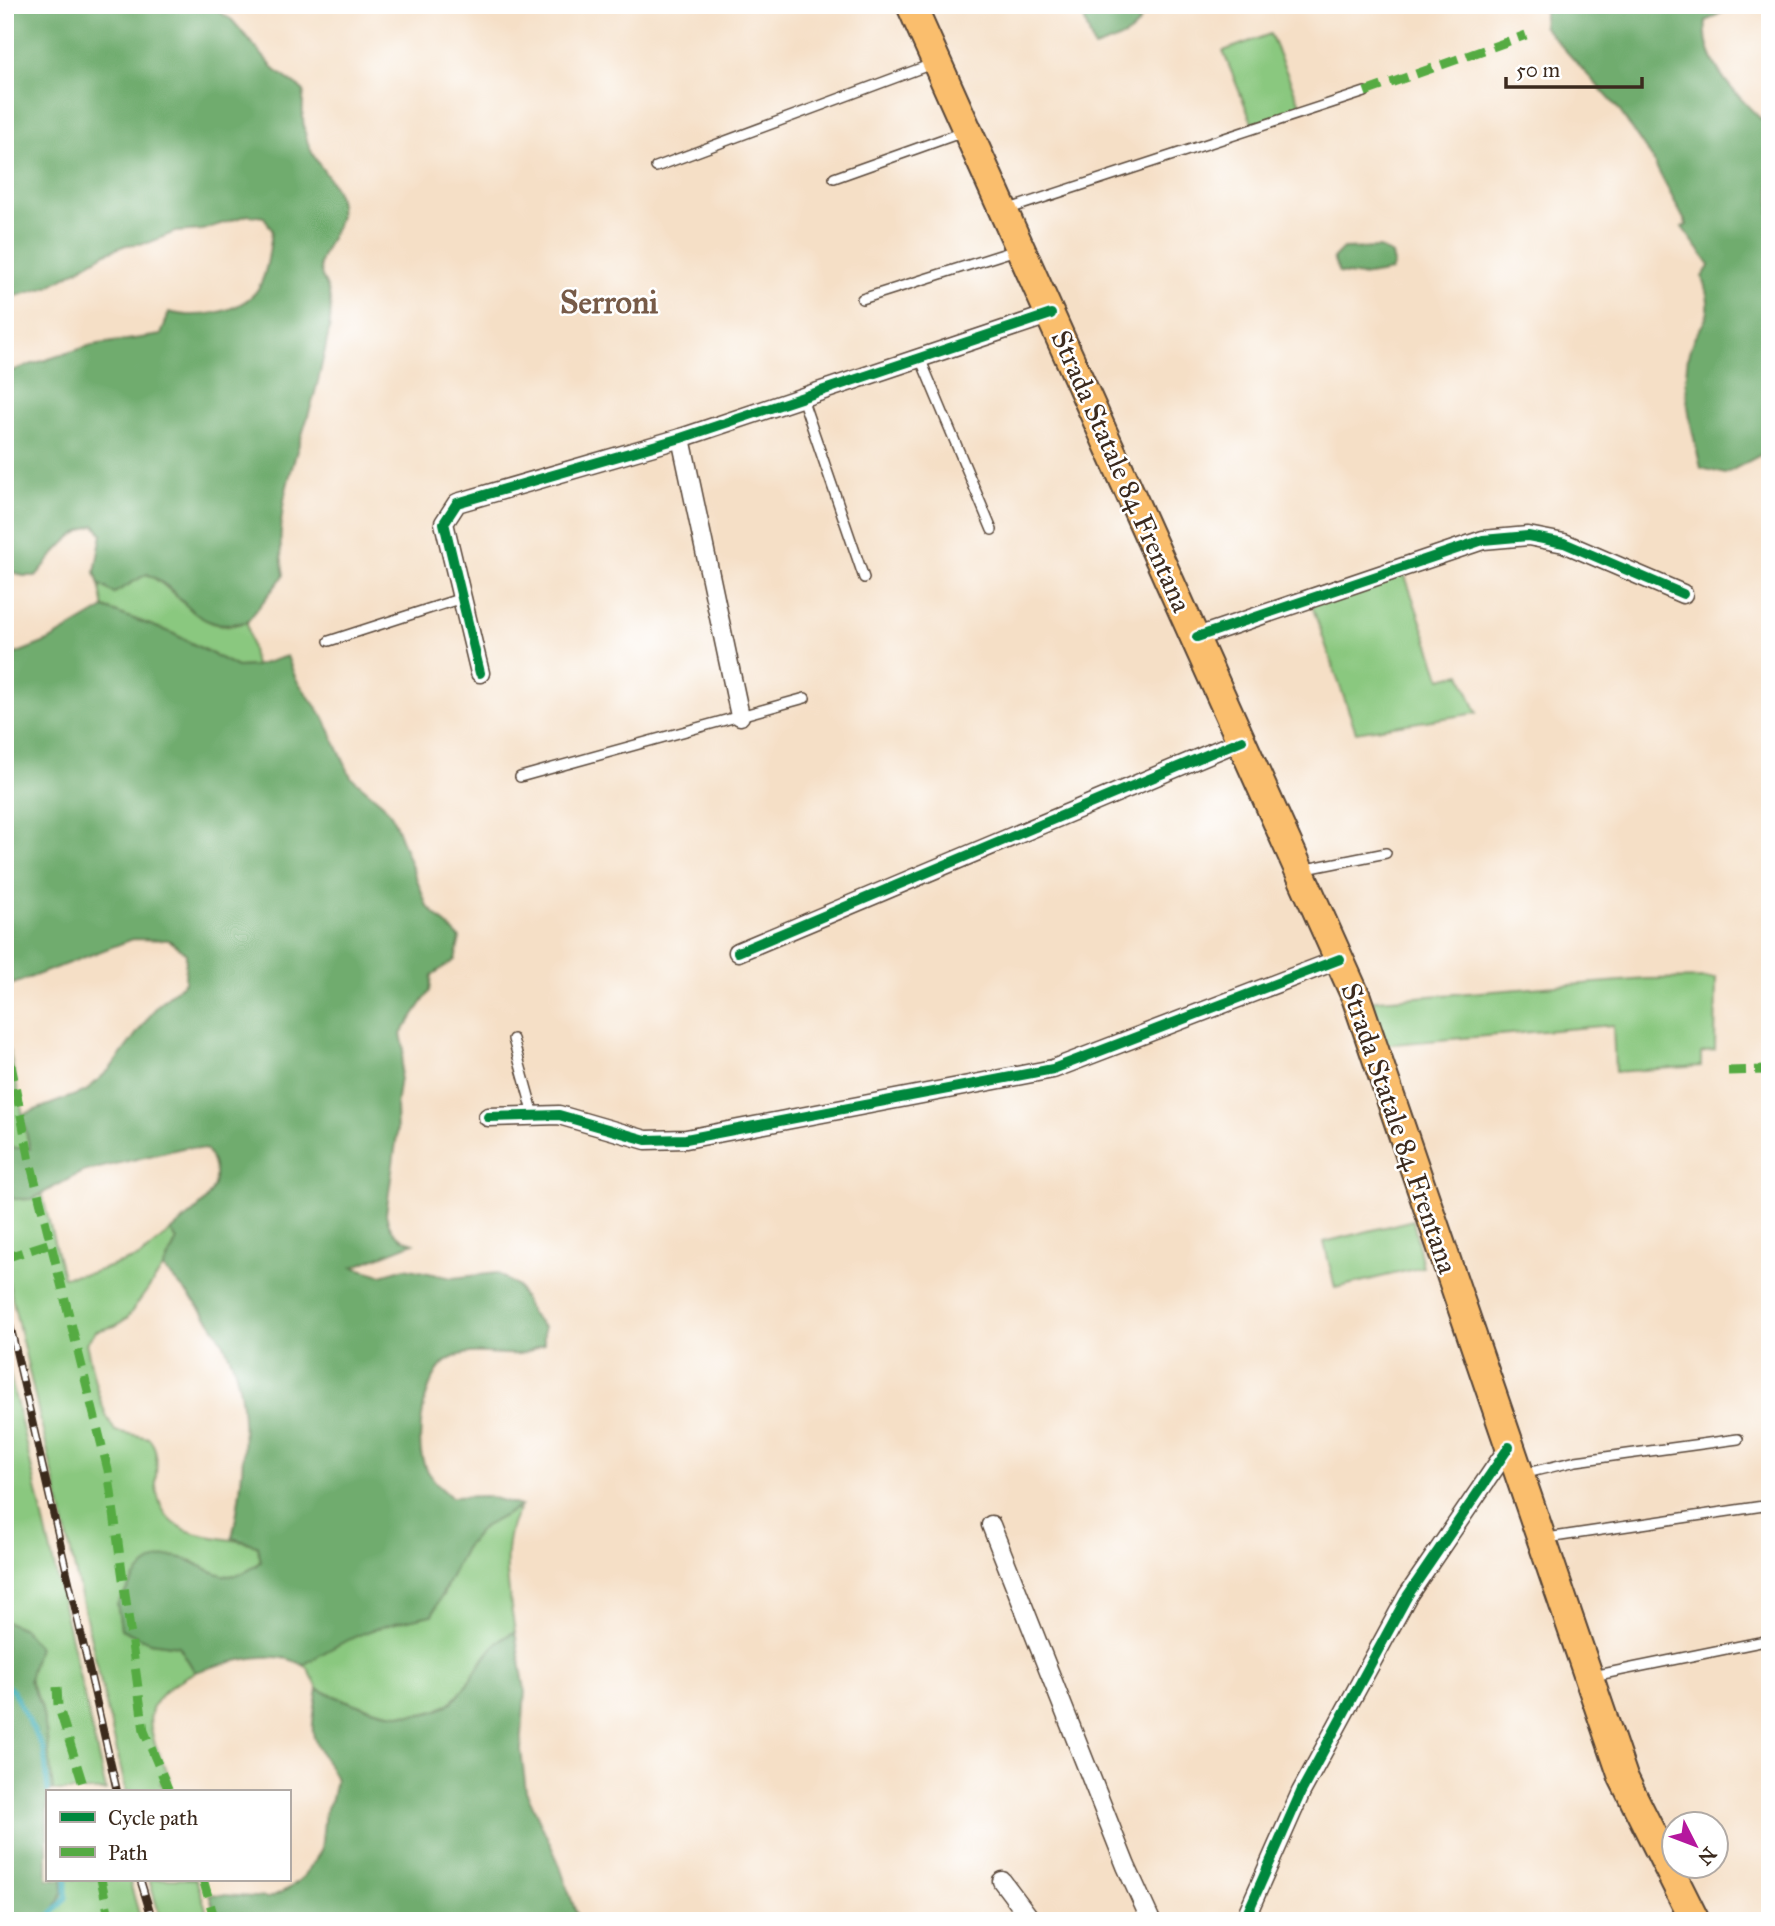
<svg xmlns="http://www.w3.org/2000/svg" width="1775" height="1926" font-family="'IM FELL Great Primer',serif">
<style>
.green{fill:#8ac87f;stroke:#62794e;stroke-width:2}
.forest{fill:#6fac6e;stroke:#556b46;stroke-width:2}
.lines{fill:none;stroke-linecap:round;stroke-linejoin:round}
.stream{stroke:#3aacb3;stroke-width:5}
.lane-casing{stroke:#574537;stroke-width:12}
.street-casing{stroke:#574537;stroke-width:21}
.primary-casing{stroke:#574537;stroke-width:32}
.lane{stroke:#fff;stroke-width:9}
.street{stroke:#fff;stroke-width:18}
.primary{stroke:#fabe6d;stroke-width:28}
.rail-casing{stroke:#3b2a1e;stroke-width:8}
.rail{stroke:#fff;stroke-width:5;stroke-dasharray:16;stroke-linecap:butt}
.quiet{stroke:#55ab43;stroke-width:9;stroke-dasharray:18 9;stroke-linecap:butt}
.cycleway-casing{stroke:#fff;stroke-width:15}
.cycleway{stroke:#00873e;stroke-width:10}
.labels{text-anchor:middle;stroke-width:5;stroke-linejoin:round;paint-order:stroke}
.street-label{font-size:28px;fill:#3b2a1e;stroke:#fff}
.quarter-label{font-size:32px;font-weight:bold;fill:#775b48;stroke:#fff}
</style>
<rect width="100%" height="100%" fill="#fff"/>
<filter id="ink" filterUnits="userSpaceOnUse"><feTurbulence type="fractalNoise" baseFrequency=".0143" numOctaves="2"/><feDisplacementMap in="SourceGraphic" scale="14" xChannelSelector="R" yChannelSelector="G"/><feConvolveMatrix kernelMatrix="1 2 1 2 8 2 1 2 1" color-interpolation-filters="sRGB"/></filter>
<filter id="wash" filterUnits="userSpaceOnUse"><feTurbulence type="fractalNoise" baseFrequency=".00686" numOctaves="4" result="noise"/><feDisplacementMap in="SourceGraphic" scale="28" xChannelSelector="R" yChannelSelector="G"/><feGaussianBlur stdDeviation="1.57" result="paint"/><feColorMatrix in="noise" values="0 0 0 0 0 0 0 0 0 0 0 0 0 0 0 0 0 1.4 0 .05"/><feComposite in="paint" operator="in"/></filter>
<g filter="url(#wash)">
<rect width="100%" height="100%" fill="#f5dfc6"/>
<g class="green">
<path d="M1270,34L1301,106L1253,125L1223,51Z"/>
<path d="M1404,573L1441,679L1461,674L1477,713L1356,732L1311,603Z"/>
<path d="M147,574C172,585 195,624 225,626C232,627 241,623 247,622L255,666L237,667L172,633L104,608L99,584L114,593Z"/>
<path d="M1716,978L1715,1050L1701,1053V1066L1615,1072L1613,1025L1382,1045L1366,1001L1647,979Z"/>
<path d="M5,1029L30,1149L5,1147Z"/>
<path d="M5,1192C17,1202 28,1201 42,1194L63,1277L91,1273L139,1257L171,1231L177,1240L163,1268L127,1318L115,1326L96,1331L86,1343C94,1376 97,1402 115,1431L149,1438C161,1454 155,1467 156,1485C162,1544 215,1533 257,1545L261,1561C235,1584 219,1578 191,1560L149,1642L179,1646L195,1672C133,1703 146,1726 171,1780L160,1783L164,1791H126L5,1267Z"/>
<path d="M1413,1220L1423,1267L1335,1288L1324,1242Z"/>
<path d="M5,1353L106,1791H53L46,1730L41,1705L29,1680L33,1657L24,1629L5,1621Z"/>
<path d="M521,1506C497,1542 509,1592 515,1632C485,1644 479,1672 459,1695C425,1734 356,1706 318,1689L308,1668L303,1665L351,1636L393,1623L443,1596C451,1573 461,1543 482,1528C494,1520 508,1515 521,1506Z"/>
<path d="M62,1879H129L141,1921H48L63,1892Z"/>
<path d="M149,1879H196L210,1921H161Z"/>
</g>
<g class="forest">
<path d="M5,5H208L232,20L275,70L304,91C301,114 302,137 315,158C326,176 343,191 340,215C338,232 323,247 320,264C319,276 327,283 329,294C334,318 326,345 321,368C306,441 269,497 284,575L247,622C187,634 190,593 147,574L114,593L99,584L95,572L102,534L95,525C66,534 55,554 36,576H23L5,569V373L92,345L161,335L169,312C194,319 234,314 254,294C267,281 270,247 272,230L264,217L248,215L202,230L175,232L148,243L126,245L106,253L48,287L5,299Z"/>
<path d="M1076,5H1143C1145,33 1115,41 1094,48L1084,18Z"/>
<path d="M1545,5H1736L1706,21C1701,66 1741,99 1770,128V450L1725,474L1701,468C1693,435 1683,397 1687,364C1691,319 1721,331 1702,277L1710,265L1682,227L1687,225L1651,157L1617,107L1543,26Z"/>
<path d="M1380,248L1392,255L1394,264L1391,271L1362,276L1339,273L1333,258L1342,249Z"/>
<path d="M104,608L172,633L237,667L255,666L287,656L296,679L324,718L351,777L383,804L392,816L427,906L460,938L455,960L432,975L430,991L401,1034L404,1048L396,1106L397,1135L386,1214C390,1232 397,1238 414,1243L353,1267L381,1275L405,1268L452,1278L497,1273L518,1287L532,1315L544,1328V1344C537,1347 527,1353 519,1354C494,1356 474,1347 450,1359C424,1372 414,1440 424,1464C430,1478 440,1488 451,1497L486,1496L521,1506L482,1528L465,1548L432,1615C375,1626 352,1635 303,1665C271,1647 228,1663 195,1672L179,1646L149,1642L121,1629L117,1604C126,1592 135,1574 147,1565C193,1533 213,1605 261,1561L257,1545L232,1538C243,1487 252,1407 230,1357C215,1322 190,1295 163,1268L177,1240L171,1231C198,1208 231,1189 207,1150L187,1147L82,1172L32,1199H14L5,1192V1147L30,1149L22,1115L86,1091L110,1069L158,1005L185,982L186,954L169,940L133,939L5,987V658L48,641Z"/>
<path d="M5,1621L24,1629L38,1647L29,1680L41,1705L46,1730L53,1791H47V1879H62L63,1892L48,1921H5Z"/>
<path d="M515,1632L525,1690L521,1750L526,1791L558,1861L579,1921H218L209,1894L269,1898L290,1888L304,1876L321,1851L325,1811L332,1799L336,1779C311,1732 308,1744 318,1689C356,1706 425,1734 459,1695C479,1672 485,1644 515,1632Z"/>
</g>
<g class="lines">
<g class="stream">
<path d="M5,1684L13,1691L44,1750L48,1791"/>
<path d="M46,1921L66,1898V1879"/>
</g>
</g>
</g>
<g filter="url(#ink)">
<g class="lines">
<defs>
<g id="lane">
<path d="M656,167L932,64"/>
<path d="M834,178L963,132"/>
<path d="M1006,210L1365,92"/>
<path d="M862,299L1016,250"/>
<path d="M920,358L992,530"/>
<path d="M802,398L864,578"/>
<path d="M329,641L462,598"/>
<path d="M520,777L805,698"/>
<path d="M1301,870L1386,853"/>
<path d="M513,1039L534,1115"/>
<path d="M1522,1474L1576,1461L1738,1439"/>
<path d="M1547,1538L1770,1505"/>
<path d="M1593,1676L1770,1640"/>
</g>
<g id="street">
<path d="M681,438L740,716"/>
<path d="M1197,637L1483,540L1528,536L1564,543L1683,594"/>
<path d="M480,673L444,523L457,503L681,438L1051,314"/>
<path d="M738,952L1242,740"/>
<path d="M488,1117L559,1115L646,1140L686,1139L1053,1069L1340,959"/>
<path d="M991,1525L1126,1866L1151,1921"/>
<path d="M1002,1881L1032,1921"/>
<path d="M1244,1921L1301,1792L1408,1595L1509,1447"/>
</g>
<path id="primary" d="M911,5L1356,997L1623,1777L1695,1921"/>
</defs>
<use href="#lane" class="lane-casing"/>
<use href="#street" class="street-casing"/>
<use href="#primary" class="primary-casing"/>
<use href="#lane" class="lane"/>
<use href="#street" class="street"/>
<use href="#primary" class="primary"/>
<defs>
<g id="rail">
<path d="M5,1303L117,1791"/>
<path d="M140,1879L153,1921"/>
</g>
</defs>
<use href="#rail" class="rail-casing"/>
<use href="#rail" class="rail"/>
<g class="quiet">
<path d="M1365,92L1526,35"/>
<path d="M5,1035L30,1161L108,1470L144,1731L169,1791"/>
<path d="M1728,1071L1770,1070"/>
<path d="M5,1258L51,1243"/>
<path d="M57,1687L58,1705L85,1791"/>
<path d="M101,1879L110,1921"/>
<path d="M203,1879L215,1921"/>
</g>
<defs>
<g id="cycleway">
<path d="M1197,637L1483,540L1528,536L1564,543L1683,594"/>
<path d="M480,673L444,523L457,503L681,438L1051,314"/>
<path d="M738,952L1242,740"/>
<path d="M488,1117L559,1115L646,1140L686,1139L1053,1069L1340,959"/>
<path d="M1244,1921L1301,1792L1408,1595L1509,1447"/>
</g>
</defs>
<use href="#cycleway" class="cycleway-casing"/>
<use href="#cycleway" class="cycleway"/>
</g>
</g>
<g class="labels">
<g class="street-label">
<text transform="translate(1122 471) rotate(66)" y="10">Strada Statale 84 Frentana</text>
<text transform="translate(1400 1128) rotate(71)" y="10">Strada Statale 84 Frentana</text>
</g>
<g class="quarter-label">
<text x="609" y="313">Serroni</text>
</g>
</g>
<rect width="1775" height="1926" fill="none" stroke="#fff" stroke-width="28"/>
<rect x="46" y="1790" width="245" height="91" fill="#ffffff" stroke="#b1aaa5" stroke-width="2"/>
<rect x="60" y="1812" width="35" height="10" fill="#00873e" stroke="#b1aaa5" stroke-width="2"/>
<text x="108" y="1825" font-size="21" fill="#3b2a1e">Cycle path</text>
<rect x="60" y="1847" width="35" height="10" fill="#55ab43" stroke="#b1aaa5" stroke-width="2"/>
<text x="108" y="1860" font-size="21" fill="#3b2a1e">Path</text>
<g transform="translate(1695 1845) rotate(132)"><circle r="33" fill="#ffffff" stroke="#b1aaa5" stroke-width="2"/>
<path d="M0-5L12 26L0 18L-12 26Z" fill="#b5179e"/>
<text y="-10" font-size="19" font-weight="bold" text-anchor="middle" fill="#3b2a1e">N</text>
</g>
<path d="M1506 77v10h136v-10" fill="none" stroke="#3b2a1e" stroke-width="3.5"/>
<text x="1516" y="77" font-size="21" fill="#3b2a1e" stroke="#ffffff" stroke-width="5" paint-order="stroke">50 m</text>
</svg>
